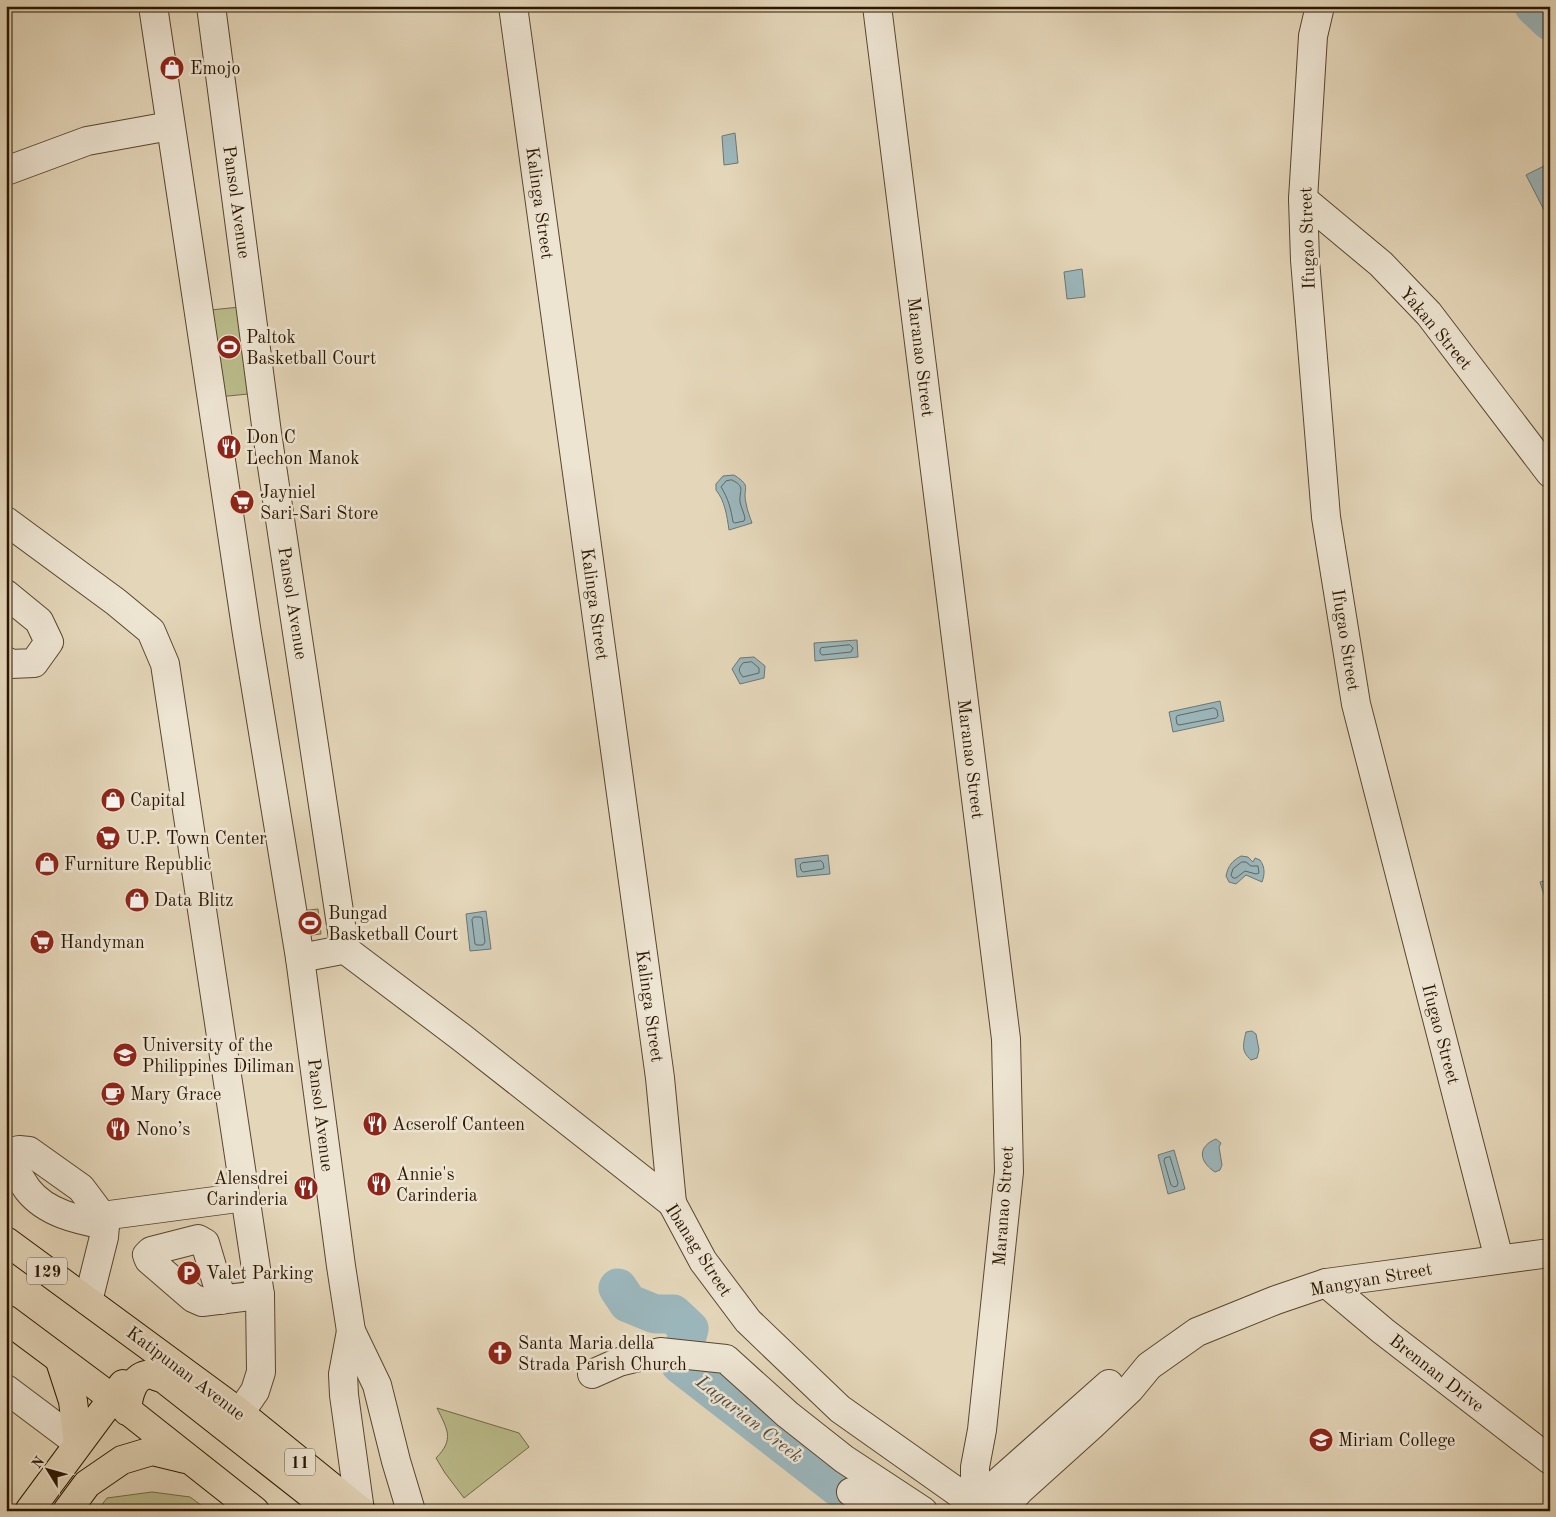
<svg xmlns="http://www.w3.org/2000/svg" width="1556" height="1517" font-family="'Old Standard TT',serif">
<style>
.green{fill:#bbbc8b;stroke:#736946}
.water{fill:#9bb6bb;stroke:#6e7670}
.lines{fill:none;stroke-linecap:round;stroke-linejoin:round}
.shore{stroke:#63665e;stroke-width:1}
.river{stroke:#9bb6bb;stroke-width:39}
.minor-casing{stroke:#59462e;stroke-width:30}
.major-casing{stroke:#2b1600;stroke-width:30}
.minor{stroke:#ede4d2;stroke-width:28}
.major{stroke:#e4d6b9;stroke-width:28}
.labels{text-anchor:middle;stroke-width:5;stroke-linejoin:round;paint-order:stroke}
.shield{fill:#ede4d2;stroke:#65543f;stroke-width:1}
.shield-label{font-size:16px;font-weight:bold;fill:#2b1600}
.poi-label{font-size:18px;fill:#2b1600;stroke:#ede4d2;text-anchor:start}
.street-label{font-size:18px;fill:#2b1600;stroke:#ede4d2}
.water-label{font-size:19px;font-style:italic;fill:#524e41;stroke:#ede4d2}
</style>
<rect width="100%" height="100%" fill="#e4d6b9"/>
<filter id="stains"><feTurbulence type="fractalNoise" baseFrequency=".004" numOctaves="4"/><feColorMatrix values="0 0 0 0 .2 0 0 0 0 .09 0 0 0 0 .02 0 0 0 .5 -.17"/></filter>
<radialGradient id="worn" r=".72"><stop offset=".6" stop-color="#630" stop-opacity="0"/><stop offset="1" stop-color="#630" stop-opacity=".3"/></radialGradient>
<g class="green">
<path d="M240,307L248,394L218,397L210,310Z"/>
<path d="M318,909L321,934L303,936L300,911Z"/>
<path d="M437,1408L519,1433L529,1447L464,1498L445,1473L436,1458C455,1439 447,1429 437,1408Z"/>
<path d="M152,1492L190,1497L209,1511H97L107,1498Z"/>
</g>
<g class="water">
<path d="M735,133L738,163L724,165L722,136Z"/>
<path d="M1550,163V207L1544,210L1526,175Z"/>
<path d="M1082,269L1085,297L1067,299L1064,272Z"/>
<path d="M734,475C753,487 742,487 746,503C747,510 750,517 752,523L729,530C727,516 725,501 716,490V484L723,476Z"/>
<path d="M857,640L858,657L815,661L814,643Z"/>
<path d="M754,657L765,666L764,678L740,684L732,669L740,658Z"/>
<path d="M1220,701L1224,721L1173,732L1169,712Z"/>
<path d="M828,855L830,874L797,877L795,859Z"/>
<path d="M1241,856L1248,857L1253,862L1255,858L1260,860C1265,867 1265,874 1262,882L1246,875L1236,884L1229,882L1226,876C1228,866 1232,861 1241,856Z"/>
<path d="M1550,879V913L1540,882Z"/>
<path d="M486,911L491,949L470,951L466,914Z"/>
<path d="M1252,1031L1256,1034L1259,1050L1257,1058L1251,1060C1241,1051 1243,1045 1246,1032Z"/>
<path d="M1216,1139L1221,1143L1219,1147L1222,1165L1220,1170L1215,1172C1198,1161 1198,1146 1216,1139Z"/>
<path d="M1174,1150L1185,1189L1168,1194L1158,1155Z"/>
</g>
<g class="lines">
<g class="shore">
<path d="M732,480C746,487 739,490 740,502C741,507 744,513 745,518L744,521L735,523L733,522C731,509 728,498 721,487L726,481Z"/>
<path d="M850,645L853,648L851,652L822,655L820,653V650L821,648Z"/>
<path d="M752,662L759,668V673L743,677C738,671 738,669 743,663Z"/>
<path d="M1214,708L1217,710L1218,716L1216,718L1179,725L1177,724L1176,718L1177,716Z"/>
<path d="M821,861L823,863L824,868L822,869L803,872L801,870L800,865L802,863Z"/>
<path d="M1242,862H1246L1251,866H1258L1259,873L1256,874L1245,871L1236,878H1233L1231,875L1233,869Z"/>
<path d="M474,917H480L482,918L485,942L483,945H477L475,944L472,920Z"/>
<path d="M1170,1157L1178,1183L1177,1186L1174,1187L1171,1185L1164,1161L1165,1158Z"/>
</g>
<g class="river">
<path d="M1534,6L1550,21"/>
<path d="M618,1288L628,1303L655,1314H673L689,1329L680,1364L869,1511"/>
</g>
<defs>
<g id="minor">
<path d="M153,6L247,634L300,958L341,1266L351,1331L377,1385L396,1461L411,1511"/>
<path d="M211,6L267,433L343,938V948L337,951L300,958"/>
<path d="M513,6L660,1078L672,1203"/>
<path d="M877,6L1006,1039L1009,1172L982,1430L975,1467V1506L980,1511"/>
<path d="M1320,6L1313,36L1303,199L1305,260L1326,517L1356,704L1499,1259"/>
<path d="M6,171L87,141L170,126"/>
<path d="M1303,199L1381,264L1429,314L1550,473"/>
<path d="M6,521L116,602L151,631L165,664L260,1295L261,1372L255,1391L240,1413"/>
<path d="M6,594L39,621L49,642L34,663L11,664L6,661"/>
<path d="M343,948L461,1037L672,1203L703,1261L748,1321L840,1409L956,1491L975,1506"/>
<path d="M6,1153L19,1150L29,1151L81,1188L102,1216L105,1225L104,1237L88,1301"/>
<path d="M6,1163C17,1169 21,1181 28,1190C46,1213 78,1220 105,1225"/>
<path d="M102,1216L245,1197"/>
<path d="M1326,1283L1383,1331L1550,1460"/>
<path d="M222,1300L205,1243L198,1239L151,1251L147,1255L149,1260L193,1298L202,1302L260,1295"/>
<path d="M351,1331L343,1374L344,1395L360,1511"/>
<path d="M592,1374L619,1362L660,1352L726,1359L787,1414L844,1459L923,1511"/>
<path d="M6,1389L78,1443"/>
<path d="M851,1492L889,1511"/>
<path d="M971,1511L986,1493L1109,1384"/>
<path d="M1000,1511L1021,1489L1092,1425L1130,1389L1149,1366L1197,1332L1276,1300L1326,1283L1550,1253"/>
</g>
<g id="major">
<path d="M6,1241L240,1413L361,1511"/>
<path d="M6,1319L112,1398L255,1511"/>
<path d="M60,1361L73,1401L78,1443"/>
<path d="M127,1411C128,1397 133,1372 152,1375C156,1376 160,1378 164,1379L328,1508"/>
<path d="M29,1511L123,1384"/>
<path d="M67,1511L87,1484L122,1460L152,1451L185,1459"/>
</g>
</defs>
<use href="#minor" class="minor-casing"/>
<use href="#major" class="major-casing"/>
<use href="#minor" class="minor"/>
<use href="#major" class="major"/>
</g>
<defs>
<symbol id="shop-disc" viewBox="-11 -11 22 22"><circle r="9.5" fill="#8f2418" stroke="#ede4d2"/><path d="M-5-2.5h2.3a2.7 3.5 0 0 1 5.4 0H5L5.5 6h-11ZM-1.5-2.5h3a1.5 2.3 0 0 0-3 0Z" fill="#fff"/></symbol>
<symbol id="stadium-disc" viewBox="-11 -11 22 22"><circle r="9.5" fill="#8f2418" stroke="#ede4d2"/><path d="M0-5a6.5 5 0 1 0 0 10a6.5 5 0 1 0 0-10ZM-3.5-1.8h7v3.6h-7Z" fill="#fff"/></symbol>
<symbol id="restaurant-disc" viewBox="-11 -11 22 22"><circle r="9.5" fill="#8f2418" stroke="#ede4d2"/><path d="M-5-6h1v4h1v-4h1v4h1v-4h1v5L-1.5 .5V6h-2V.5L-5-1ZM5-6V6H3V1.5H1.5Q1.5-4 5-6Z" fill="#fff"/></symbol>
<symbol id="supermarket-disc" viewBox="-11 -11 22 22"><circle r="9.5" fill="#8f2418" stroke="#ede4d2"/><path d="M-6-5.5h2.5l.6 2H6L4.5 2H-2.5L-4.4-4H-6ZM-1.5 3.2a1.3 1.3 0 1 0 .1 0ZM3 3.2a1.3 1.3 0 1 0 .1 0Z" fill="#fff"/></symbol>
<symbol id="university-disc" viewBox="-11 -11 22 22"><circle r="9.5" fill="#8f2418" stroke="#ede4d2"/><path d="M0-5L7-2L0 1L-7-2ZM-4 1L0 2.5L4 1V4Q0 6-4 4Z" fill="#fff"/></symbol>
<symbol id="cafe-disc" viewBox="-11 -11 22 22"><circle r="9.5" fill="#8f2418" stroke="#ede4d2"/><path d="M-5.5-4.5H6V0H3Q3 3.5 0 3.5H-2.5Q-5.5 3.5-5.5 0ZM3-3.2v2h1.7v-2ZM-6 4.5H4V6H-6Z" fill="#fff"/></symbol>
<symbol id="parking-disc" viewBox="-11 -11 22 22"><circle r="9.5" fill="#8f2418" stroke="#ede4d2"/><path d="M-3.5-5.5H1a3.5 3.5 0 0 1 0 7H-1V5.5H-3.5ZM-1-3.4V-.6H.8a1.4 1.4 0 0 0 0-2.8Z" fill="#fff"/></symbol>
<symbol id="church-disc" viewBox="-11 -11 22 22"><circle r="9.5" fill="#8f2418" stroke="#ede4d2"/><path d="M-1.2-6h2.4v3.5h3.3v2.4h-3.3V6h-2.4V-.1h-3.3v-2.4h3.3Z" fill="#fff"/></symbol>
</defs>
<g fill-rule="evenodd">
<use href="#shop-disc" x="158" y="54" width="28" height="28"/>
<use href="#stadium-disc" x="215" y="333" width="28" height="28"/>
<use href="#restaurant-disc" x="215" y="433" width="28" height="28"/>
<use href="#supermarket-disc" x="228" y="488" width="28" height="28"/>
<use href="#shop-disc" x="99" y="786" width="28" height="28"/>
<use href="#supermarket-disc" x="94" y="824" width="28" height="28"/>
<use href="#shop-disc" x="33" y="850" width="28" height="28"/>
<use href="#shop-disc" x="123" y="886" width="28" height="28"/>
<use href="#stadium-disc" x="296" y="909" width="28" height="28"/>
<use href="#supermarket-disc" x="28" y="928" width="28" height="28"/>
<use href="#university-disc" x="111" y="1041" width="28" height="28"/>
<use href="#cafe-disc" x="99" y="1080" width="28" height="28"/>
<use href="#restaurant-disc" x="361" y="1110" width="28" height="28"/>
<use href="#restaurant-disc" x="104" y="1115" width="28" height="28"/>
<use href="#restaurant-disc" x="365" y="1170" width="28" height="28"/>
<use href="#restaurant-disc" x="292" y="1174" width="28" height="28"/>
<use href="#parking-disc" x="175" y="1259" width="28" height="28"/>
<use href="#church-disc" x="486" y="1339" width="28" height="28"/>
<use href="#university-disc" x="1307" y="1426" width="28" height="28"/>
</g>
<g class="labels">
<g class="shield">
<rect x="27" y="1257.5" width="40" height="27" rx="4"/>
<rect x="285" y="1448.5" width="30" height="27" rx="4"/>
</g>
<g class="shield-label">
<text x="47" y="1277">129</text>
<text x="300" y="1468">11</text>
</g>
<g class="poi-label">
<text x="190" y="74">Emojo</text>
<text x="246" y="343">Paltok<tspan x="246" dy="21">Basketball Court</tspan></text>
<text x="246" y="443">Don C<tspan x="246" dy="21">Lechon Manok</tspan></text>
<text x="260" y="498">Jayniel<tspan x="260" dy="21">Sari-Sari Store</tspan></text>
<text x="130" y="806">Capital</text>
<text x="126" y="844">U.P. Town Center</text>
<text x="64" y="870">Furniture Republic</text>
<text x="154" y="906">Data Blitz</text>
<text x="328" y="919">Bungad<tspan x="328" dy="21">Basketball Court</tspan></text>
<text x="60" y="948">Handyman</text>
<text x="142" y="1051">University of the<tspan x="142" dy="21">Philippines Diliman</tspan></text>
<text x="130" y="1100">Mary Grace</text>
<text x="392" y="1130">Acserolf Canteen</text>
<text x="136" y="1135">Nono’s</text>
<text x="396" y="1180">Annie's<tspan x="396" dy="21">Carinderia</tspan></text>
<text x="288" y="1184" text-anchor="end">Alensdrei<tspan x="288" dy="21">Carinderia</tspan></text>
<text x="206" y="1279">Valet Parking</text>
<text x="518" y="1349">Santa Maria della<tspan x="518" dy="21">Strada Parish Church</tspan></text>
<text x="1338" y="1446">Miriam College</text>
</g>
<g class="street-label">
<text transform="translate(237 202) rotate(82)" y="6">Pansol Avenue</text>
<text transform="translate(540 203) rotate(82)" y="6">Kalinga Street</text>
<text transform="translate(1307 238) rotate(-92)" y="6">Ifugao Street</text>
<text transform="translate(1436 328) rotate(50)" y="6">Yakan Street</text>
<text transform="translate(921 357) rotate(83)" y="6">Maranao Street</text>
<text transform="translate(293 603) rotate(81)" y="6">Pansol Avenue</text>
<text transform="translate(595 604) rotate(82)" y="6">Kalinga Street</text>
<text transform="translate(1346 640) rotate(81)" y="6">Ifugao Street</text>
<text transform="translate(971 759) rotate(83)" y="6">Maranao Street</text>
<text transform="translate(650 1006) rotate(82)" y="6">Kalinga Street</text>
<text transform="translate(1441 1034) rotate(75)" y="6">Ifugao Street</text>
<text transform="translate(321 1115) rotate(83)" y="6">Pansol Avenue</text>
<text transform="translate(1003 1206) rotate(-86)" y="6">Maranao Street</text>
<text transform="translate(699 1250) rotate(57)" y="6">Ibanag Street</text>
<text transform="translate(1371 1279) rotate(-10)" y="6">Mangyan Street</text>
<text transform="translate(186 1373) rotate(37)" y="6">Katipunan Avenue</text>
<text transform="translate(1437 1373) rotate(38)" y="6">Brennan Drive</text>
</g>
<g class="water-label">
<text transform="translate(750 1418) rotate(38)" y="7">Lagarian Creek</text>
</g>
</g>
<rect width="1556" height="1517" fill="none" stroke="#e4d6b9" stroke-width="25"/>
<rect x="8" y="8" width="1541" height="1502" fill="none" stroke="#2b1600" stroke-width="2.5"/>
<rect x="12" y="12" width="1531" height="1492" fill="none" stroke="#2b1600"/>
<g transform="translate(48 1470) rotate(307)" stroke="#ede4d2" stroke-width="4" paint-order="stroke">
<path d="M0-4L9 19L0 12L-9 19Z" fill="#2b1600"/>
<text y="-8" font-size="14" font-weight="bold" text-anchor="middle" fill="#2b1600">N</text>
</g>
<rect width="100%" height="100%" filter="url(#stains)"/>
<rect width="100%" height="100%" fill="url(#worn)"/>
</svg>
